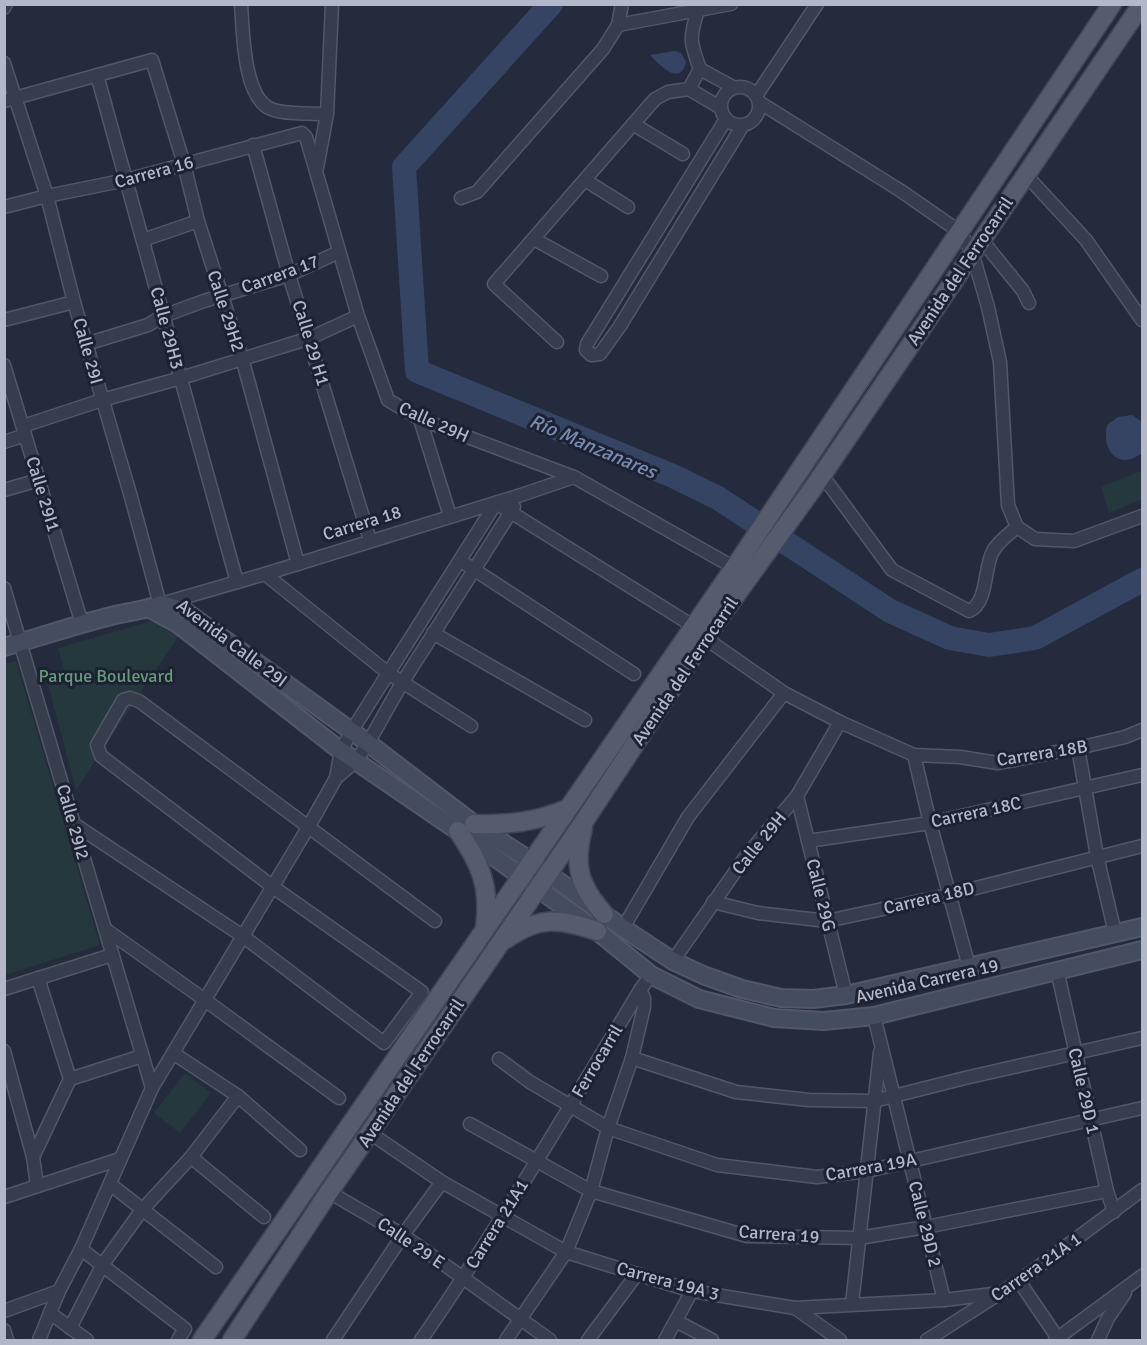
<svg xmlns="http://www.w3.org/2000/svg" width="1147" height="1345" font-family="Signika,sans-serif">
<style>
.green{fill:#25383e}
.water{fill:#364464}
.lines{fill:none;stroke-linecap:round;stroke-linejoin:round}
.river{stroke:#364464;stroke-width:24}
.minor-casing{stroke:#525868;stroke-width:15}
.secondary-casing{stroke:#525868;stroke-width:20}
.primary-casing{stroke:#404656;stroke-width:21}
.minor{stroke:#363d4d;stroke-width:12}
.secondary{stroke:#444c60;stroke-width:16}
.primary{stroke:#545c6d;stroke-width:18}
.labels{text-anchor:middle;stroke-width:6;stroke-linejoin:round;paint-order:stroke}
.street-label{font-size:18px;fill:#b2b8c8;stroke:#1c2232}
.park-label{font-size:18px;fill:#689a79;stroke:#1c2232}
.water-label{font-size:20px;font-style:italic;fill:#798bb1;stroke:#1c2232}
</style>
<rect width="100%" height="100%" fill="#232b3d"/>
<g class="green">
<path d="M1140,471L1142,476V499L1109,513L1101,487Z"/>
<path d="M148,622L168,623L181,632L76,790L48,684L66,678L58,648Z"/>
<path d="M16,661L100,945L5,975L4,664Z"/>
<path d="M185,1073L211,1093L180,1133L154,1113Z"/>
</g>
<g class="water">
<path d="M675,51L681,53L686,62C680,88 659,64 650,55Z"/>
<path d="M1132,415L1142,422V453C1119,471 1101,451 1107,425L1118,417Z"/>
</g>
<g class="lines">
<path class="river" d="M551,4L404,167L417,371L673,476L718,498L890,611L950,638L989,645L1035,638L1142,580"/>
<defs>
<g id="minor">
<path d="M241,4C243,30 243,98 271,109C287,115 310,113 327,114"/>
<path d="M4,8L6,4"/>
<path d="M618,25L731,4"/>
<path d="M4,63L47,196L74,302L131,497L162,612"/>
<path d="M700,69L733,87"/>
<path d="M97,75L237,582"/>
<circle cx="740" cy="106" r="19"/>
<path d="M689,89L721,108"/>
<path d="M756,96L817,4"/>
<path d="M4,101L152,60L184,164L198,221L242,358L298,564"/>
<path d="M759,102L901,191L960,232L972,252L988,307L1000,362L1008,505L1017,527L1035,539L1074,541L1142,516"/>
<path d="M726,119L587,344L586,350L591,355L600,354L620,326L743,125"/>
<path d="M633,124L683,154"/>
<path d="M253,145L289,275L370,540"/>
<path d="M317,168L327,114L332,4"/>
<path d="M1026,175L1086,240L1142,320"/>
<path d="M585,180L628,207"/>
<path d="M461,198L477,192L603,49L618,25L622,4"/>
<path d="M4,207L47,196L126,180L302,133L306,137L358,316L388,400L420,419L574,477L733,567"/>
<path d="M534,239L601,276"/>
<path d="M981,239L1023,291L1029,303"/>
<path d="M143,240L198,221"/>
<path d="M4,320L74,302"/>
<path d="M557,342L494,284L655,99L668,92L689,89L700,69C690,42 689,38 698,10"/>
<path d="M86,344L148,325L163,316L204,301L289,275L339,252"/>
<path d="M4,365L82,624"/>
<path d="M420,419L450,516"/>
<path d="M23,426L102,400L181,378L310,338L358,316"/>
<path d="M4,442L25,435"/>
<path d="M822,475L892,570L969,611C988,604 984,566 993,551C998,542 1009,534 1017,527"/>
<path d="M4,490L39,480"/>
<path d="M467,565L634,674"/>
<path d="M265,574L388,673L471,726"/>
<path d="M4,588L152,1088"/>
<path d="M161,604L265,574L521,495L574,477"/>
<path d="M433,633L585,720"/>
<path d="M705,638L784,693L840,722L914,755L960,757L998,763L1078,748L1125,737L1142,730"/>
<path d="M1078,748L1097,856L1115,933"/>
<path d="M914,755L930,823L969,967"/>
<path d="M336,778L356,761L368,743L402,683L514,507"/>
<path d="M797,796L846,995"/>
<path d="M74,824L244,937L384,1043L422,992L273,887L101,756L97,745L123,700L130,698L139,701L435,921"/>
<path d="M808,841L930,823L1142,775"/>
<path d="M713,902L758,913L827,921L948,895L1142,846"/>
<path d="M623,928L688,817L784,693"/>
<path d="M105,929L205,1000L339,1098"/>
<path d="M673,961L746,856L797,796L840,722"/>
<path d="M1057,970L1107,1191L1114,1212"/>
<path d="M38,978L70,1079"/>
<path d="M4,989L112,955"/>
<path d="M874,1016L944,1300"/>
<path d="M4,1051L33,1157L37,1185"/>
<path d="M173,1053L238,1096L300,1150"/>
<path d="M632,1058L736,1092L809,1100L874,1101L965,1078L1142,1038"/>
<path d="M499,1059L530,1082L608,1128L717,1165L817,1177L867,1171L1142,1108"/>
<path d="M470,1124L591,1191L747,1236L859,1238L926,1227L1107,1191"/>
<path d="M370,1133L442,1182L566,1252L692,1291L795,1308L944,1300L1001,1293"/>
<path d="M33,1157L70,1079L142,1056"/>
<path d="M191,1157L264,1217"/>
<path d="M110,1184L216,1267"/>
<path d="M329,1192L403,1235L550,1340"/>
<path d="M4,1197L120,1159"/>
<path d="M81,1249L185,1329L178,1340"/>
<path d="M1019,1281L1059,1340"/>
<path d="M852,1304L880,1052"/>
<path d="M795,1308L840,1340"/>
<path d="M4,1311L59,1291"/>
<path d="M50,1313L87,1340"/>
<path d="M676,1321L712,1340"/>
<path d="M70,1328L103,1264L142,1210L191,1157L238,1096"/>
<path d="M4,1330L7,1340"/>
<path d="M39,1340L59,1291L81,1249L152,1088L309,826L336,778L341,751L351,732L496,503L693,626"/>
<path d="M333,1340L403,1235L442,1182"/>
<path d="M421,1340C499,1227 569,1108 640,990L651,975"/>
<path d="M506,1340L566,1252L591,1191L608,1128L632,1058L644,1007V998L640,990"/>
<path d="M588,1340L637,1274"/>
<path d="M665,1340L692,1291"/>
<path d="M927,1340L1019,1281L1142,1190"/>
<path d="M1055,1340L1142,1276"/>
<path d="M1098,1340L1108,1318L1125,1293"/>
</g>
<g id="secondary">
<path d="M150,609L178,624L341,751L458,831L597,931L651,975L699,999L774,1018L824,1021L874,1016L1142,950"/>
<path d="M4,647C40,637 75,625 111,616C128,611 145,611 161,604L185,611L368,743L474,824L531,861L623,928L673,961L703,975L742,989L781,998L813,999L846,995L1142,927"/>
</g>
<g id="primary">
<path d="M474,824C508,825 536,822 567,809"/>
<path d="M583,828C573,866 579,885 604,914"/>
<path d="M458,831C480,863 491,887 485,927"/>
<path d="M506,939C541,915 559,919 597,931"/>
<path d="M202,1340L741,558L1112,4"/>
<path d="M232,1340L329,1192L585,820L705,638L816,484L1142,4"/>
</g>
</defs>
<use href="#minor" class="minor-casing"/>
<use href="#secondary" class="secondary-casing"/>
<use href="#primary" class="primary-casing"/>
<use href="#minor" class="minor"/>
<use href="#secondary" class="secondary"/>
<use href="#primary" class="primary"/>
</g>
<g class="labels">
<g class="street-label">
<text transform="translate(154 172) rotate(-15)" y="6">Carrera 16</text>
<text transform="translate(960 271) rotate(-56)" y="6">Avenida del Ferrocarril</text>
<text transform="translate(280 274) rotate(-20)" y="6">Carrera 17</text>
<text transform="translate(226 311) rotate(72)" y="6">Calle 29H2</text>
<text transform="translate(167 328) rotate(75)" y="6">Calle 29H3</text>
<text transform="translate(311 343) rotate(73)" y="6">Calle 29 H1</text>
<text transform="translate(88 351) rotate(74)" y="6">Calle 29I</text>
<text transform="translate(434 422) rotate(24)" y="6">Calle 29H</text>
<text transform="translate(43 494) rotate(73)" y="6">Calle 29I1</text>
<text transform="translate(362 523) rotate(-17)" y="6">Carrera 18</text>
<text transform="translate(232 643) rotate(37)" y="6">Avenida Calle 29I</text>
<text transform="translate(685 671) rotate(-56)" y="6">Avenida del Ferrocarril</text>
<text transform="translate(1042 753) rotate(-9)" y="6">Carrera 18B</text>
<text transform="translate(976 812) rotate(-12)" y="6">Carrera 18C</text>
<text transform="translate(73 822) rotate(74)" y="6">Calle 29I2</text>
<text transform="translate(759 843) rotate(-51)" y="6">Calle 29H</text>
<text transform="translate(821 895) rotate(76)" y="6">Calle 29G</text>
<text transform="translate(929 898) rotate(-13)" y="6">Carrera 18D</text>
<text transform="translate(927 981) rotate(-13)" y="6">Avenida Carrera 19</text>
<text transform="translate(597 1061) rotate(-59)" y="6">Ferrocarril</text>
<text transform="translate(411 1073) rotate(-56)" y="6">Avenida del Ferrocarril</text>
<text transform="translate(1084 1091) rotate(77)" y="6">Calle 29D 1</text>
<text transform="translate(871 1167) rotate(-10)" y="6">Carrera 19A</text>
<text transform="translate(497 1224) rotate(-58)" y="6">Carrera 21A1</text>
<text transform="translate(925 1224) rotate(76)" y="6">Calle 29D 2</text>
<text transform="translate(779 1234) rotate(4)" y="6">Carrera 19</text>
<text transform="translate(411 1243) rotate(34)" y="6">Calle 29 E</text>
<text transform="translate(1036 1267) rotate(-35)" y="6">Carrera 21A 1</text>
<text transform="translate(668 1281) rotate(15)" y="6">Carrera 19A 3</text>
</g>
<g class="park-label">
<text x="106" y="682">Parque Boulevard</text>
</g>
<g class="water-label">
<text transform="translate(593 446) rotate(23)" y="7">Río Manzanares</text>
</g>
</g>
<rect width="1147" height="1345" fill="none" stroke="#b2b8c8" stroke-width="12"/>
</svg>
